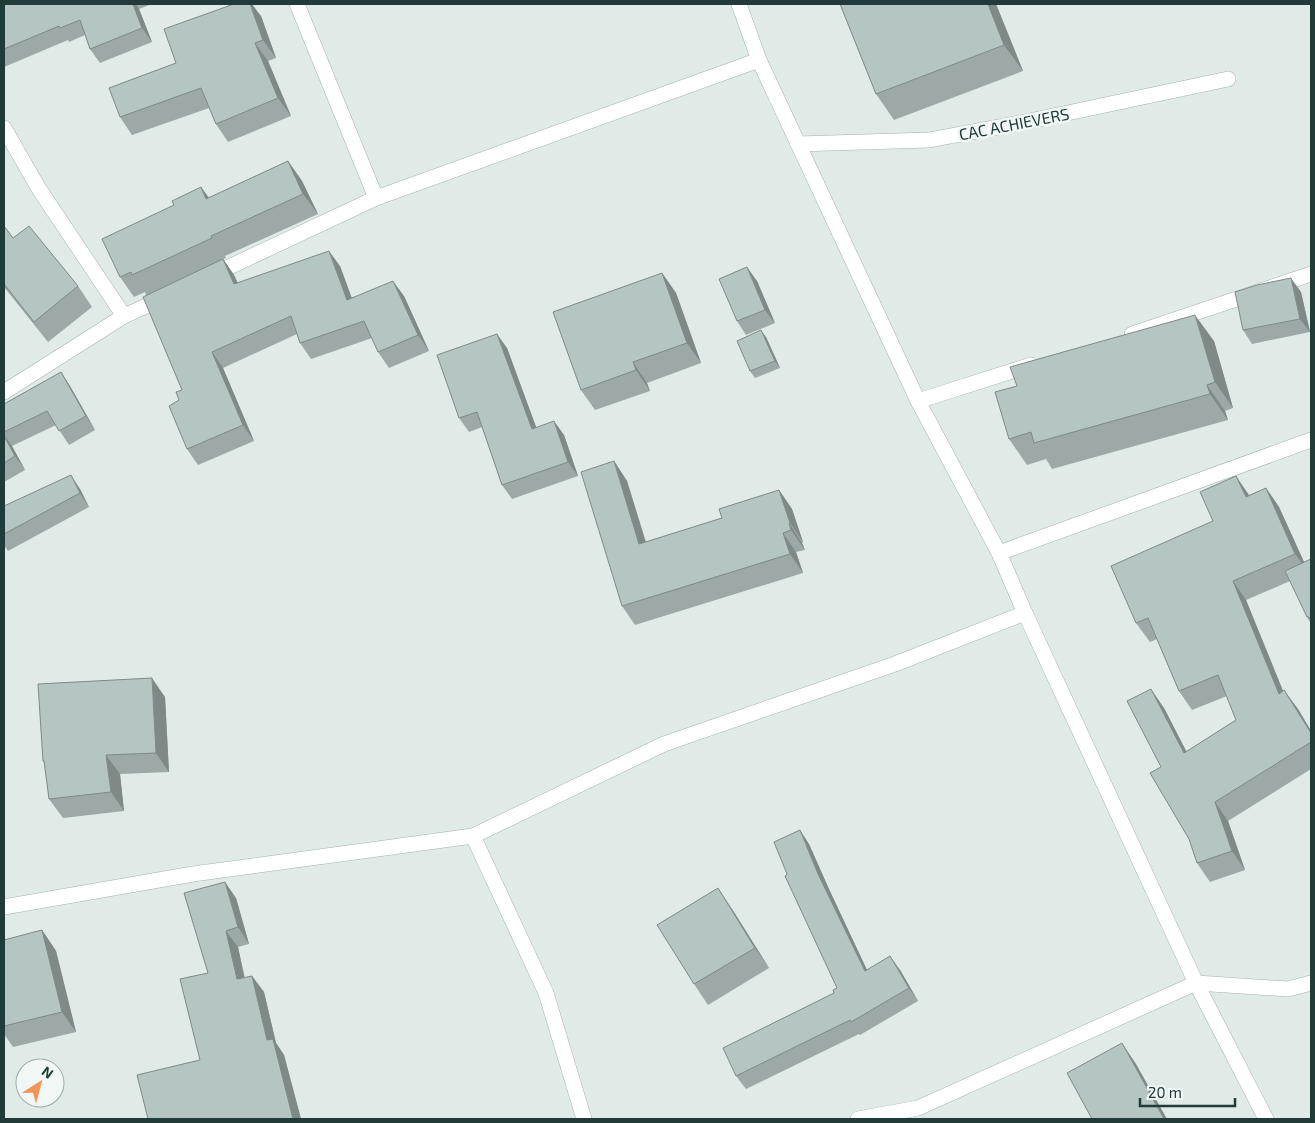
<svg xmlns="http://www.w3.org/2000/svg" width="1315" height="1123" font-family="'Exo 2',sans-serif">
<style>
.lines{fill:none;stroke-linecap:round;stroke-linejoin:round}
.minor-casing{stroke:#a3b3af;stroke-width:16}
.minor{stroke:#fff;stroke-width:15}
.wall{fill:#9ca9a6}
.shaded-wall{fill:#7f8a87}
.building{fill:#b5c5c1;stroke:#7f8a87}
.labels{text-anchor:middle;stroke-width:5;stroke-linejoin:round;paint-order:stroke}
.street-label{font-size:16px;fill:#203b38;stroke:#f0f7f5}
</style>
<rect width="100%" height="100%" fill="#e0ebe7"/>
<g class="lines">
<defs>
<g id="minor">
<path d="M297,4L376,198"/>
<path d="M739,4L759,60L918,401L999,553L1025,613L1196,983L1266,1119"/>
<path d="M4,128L39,189L124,316"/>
<path d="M798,144L929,140L1025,122L1228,79"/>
<path d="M210,276L376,198L759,60"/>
<path d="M1132,334L1311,274"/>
<path d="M4,392L124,316L164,298"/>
<path d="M918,401L1031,365"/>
<path d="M999,553L1311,440"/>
<path d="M473,836L546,993L584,1119"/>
<path d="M4,907L193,874L473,836L664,744L895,664L1025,613"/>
<path d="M858,1119L918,1108L1196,983L1288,989L1311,983"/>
</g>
</defs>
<use href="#minor" class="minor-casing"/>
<use href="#minor" class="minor"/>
</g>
<g class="wall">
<path d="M4,4H152L139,9L152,42L100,63L90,49L85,35L69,42L68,40L4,67Z"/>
<path d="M840,4H996L1023,71L894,120L876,94Z"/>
<path d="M261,16L276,58L268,61L291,116L228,142L216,124L209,108L132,135L120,117L176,63Z"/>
<path d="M288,161L302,181L318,214L225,256L226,258L223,259L234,275L238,283L340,266L352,298L404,296L429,351L389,368L378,352L372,338L311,359L300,343L297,334L223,368L254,441L198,465L187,449L179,400L182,390L146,295L145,292L134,297L120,277L174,205L201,187L209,198Z"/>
<path d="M4,226L13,238L78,286L92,307L48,342L4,287Z"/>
<path d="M662,273L676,293L701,363L647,383L650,391L595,410L581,390Z"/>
<path d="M757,281L775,323L746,335L737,321Z"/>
<path d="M1301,292L1310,332L1252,344L1243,330Z"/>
<path d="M766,337L780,368L755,378L750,371Z"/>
<path d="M1214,341L1233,408L1225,411L1228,420L1052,469L1046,459L1027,465L1009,439Z"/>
<path d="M507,348L536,427L564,435L578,476L512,499L502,485L482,427L469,432L459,418Z"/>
<path d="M61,372L70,386L95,430L69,445L56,425L12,446L25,470L4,482V404Z"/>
<path d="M614,461L627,481L646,542L722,518L779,490L792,509L803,542L802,543L805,550L796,552L803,573L635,625L622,606Z"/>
<path d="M1266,488L1279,507L1304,562L1311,559V624L1307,617L1290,581L1246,600L1283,691L1298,709L1311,731V769L1228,821L1245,870L1210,882L1197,863L1189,839L1161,767L1164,708L1186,752L1236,720L1227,696L1192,710L1179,691L1157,639L1150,642L1136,623L1213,521L1249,495Z"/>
<path d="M80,489L89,507L8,551L4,545V506Z"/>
<path d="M165,697L169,772L120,774L124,811L63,818L49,799L45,764L43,761Z"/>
<path d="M809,844L828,887L867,970H900L918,1001L860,1035L859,1034L746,1089L736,1076L834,993L837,988L787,874Z"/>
<path d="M236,898L249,944L238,947L245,978L252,976L264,992L276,1043L284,1055L301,1119H148L200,1060L208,973Z"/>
<path d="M732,909L769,968L708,1005L694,984Z"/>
<path d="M42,930L56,951L76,1032L13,1047L4,1034V940Z"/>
</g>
<g class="shaded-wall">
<path d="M133,4H136L139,9L152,42L142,28Z"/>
<path d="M250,4H252L261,16L276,58L263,40Z"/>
<path d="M988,4H996L1023,71L1004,45Z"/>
<path d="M255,43L268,61L291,116L278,98Z"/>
<path d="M288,161L302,181L318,214L303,194Z"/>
<path d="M201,187L216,208L206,199Z"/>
<path d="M329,251L340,266L358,316L347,300Z"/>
<path d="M223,259L234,275L245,300L234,284Z"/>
<path d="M747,267L757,281L775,323L765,310Z"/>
<path d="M662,273L676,293L701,363L687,343Z"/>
<path d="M1291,278L1301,292L1310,332L1300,319Z"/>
<path d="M393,281L404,296L429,351L418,335Z"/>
<path d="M1195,315L1214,341L1233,408L1215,382Z"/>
<path d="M761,330L766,337L780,368L775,361Z"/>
<path d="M497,334L507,348L542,443L532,429Z"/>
<path d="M212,352L223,368L254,441L243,425Z"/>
<path d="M633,362L647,383L650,391L636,370Z"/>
<path d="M61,372L70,386L95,430L86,416Z"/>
<path d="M1207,385L1225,411L1228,420L1210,394Z"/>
<path d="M554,421L564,435L578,476L568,462Z"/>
<path d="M4,435L12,446L25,470L15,456Z"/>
<path d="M614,461L627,481L652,563L639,544Z"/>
<path d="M71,475L80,489L89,507L80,493Z"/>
<path d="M1236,476L1249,495L1246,497Z"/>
<path d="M1266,488L1279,507L1309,573L1295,554Z"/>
<path d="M779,490L792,509L803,542L790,523Z"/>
<path d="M789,523L802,543L805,550L791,530Z"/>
<path d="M783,533L796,552L803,573L790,554Z"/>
<path d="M1233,581L1246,600L1292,713L1279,694Z"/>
<path d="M152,678L165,697L169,772L156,753Z"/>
<path d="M1151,689L1164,708L1197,772L1184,753Z"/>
<path d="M1284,690L1298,709L1311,731V733Z"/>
<path d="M106,755L120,774L124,811L111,792Z"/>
<path d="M1215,802L1228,821L1245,870L1232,851Z"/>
<path d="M800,830L809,844L828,887L874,985L865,971L818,874Z"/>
<path d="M225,882L236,898L249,944L238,927Z"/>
<path d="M718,888L732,909L769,968L755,948Z"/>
<path d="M42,930L56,951L76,1032L62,1012Z"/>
<path d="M226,931L238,947L248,996L237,979Z"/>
<path d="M890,956L900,970L918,1001L909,988Z"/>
<path d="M252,976L264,992L276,1043L284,1055L301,1119H293L267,1040Z"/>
<path d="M1122,1043L1136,1064L1167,1119H1164Z"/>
</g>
<g class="building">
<path d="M4,4H133L142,28L90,49L80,20L60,28L59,26L4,49Z"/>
<path d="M234,4H250L263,40L255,43L278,98L216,124L201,88L120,117L109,88L176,63L164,29Z"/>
<path d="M840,4H988L1004,45L876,94Z"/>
<path d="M288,161L303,194L211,236L212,238L132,275L131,272L120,277L102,239L174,205L172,201L201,187L206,199Z"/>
<path d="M4,226L13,238L29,226L78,286L34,322L4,284Z"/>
<path d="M329,251L347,300L393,281L418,335L378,352L364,321L300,343L291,316L212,352L243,425L187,449L169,406L179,400L176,392L182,390L143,297L223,259L234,284Z"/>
<path d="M747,267L765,310L737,321L719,279Z"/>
<path d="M662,273L687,343L633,362L636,370L581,390L553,312Z"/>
<path d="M1291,278L1300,319L1243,330L1235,292L1257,285Z"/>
<path d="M1195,315L1215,382L1207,385L1210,394L1034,443L1031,432L1009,439L995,392L1017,386L1010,367Z"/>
<path d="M761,330L775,361L750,371L737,341Z"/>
<path d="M497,334L532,429L554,421L568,462L502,485L477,412L459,418L437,355Z"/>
<path d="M61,372L86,416L59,431L47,411L4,432V404Z"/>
<path d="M4,436L15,456L4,463Z"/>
<path d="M614,461L639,544L722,518L719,509L779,490L790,523H789L791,530L783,533L790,554L622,606L581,472Z"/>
<path d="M71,475L80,493L4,534V506Z"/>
<path d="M1236,476L1246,497L1266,488L1295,554L1233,581L1279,694L1284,690L1311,733V742L1215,802L1232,851L1197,863L1189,839L1150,773L1161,767L1127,701L1151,689L1184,753L1236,720L1218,675L1179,691L1148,618L1136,623L1111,566L1213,521L1200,492Z"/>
<path d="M1311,559V621L1309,617H1307L1285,571Z"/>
<path d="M152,678L156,753L106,755L111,792L49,799L44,761H43L38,684Z"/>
<path d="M800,830L818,874L865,971L890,956L909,988L851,1022L850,1020L736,1076L723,1048L834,993L833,990L837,988L785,876L787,874L774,842Z"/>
<path d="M225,882L238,927L226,931L237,979L252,976L267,1040L273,1039L293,1119H148L137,1075L200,1060L180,979L208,973L184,893Z"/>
<path d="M718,888L755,948L694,984L657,925Z"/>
<path d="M42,930L62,1012L4,1026V940Z"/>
<path d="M1122,1043L1164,1119H1092L1067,1073Z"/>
</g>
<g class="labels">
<g class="street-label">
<text transform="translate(1014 124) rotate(-11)" y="6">CAC ACHIEVERS</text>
</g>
</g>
<rect width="1315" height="1123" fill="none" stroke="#203b38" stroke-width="10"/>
<g transform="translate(40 1083) rotate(36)"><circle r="24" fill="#f0f7f5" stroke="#9daca9"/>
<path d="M0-4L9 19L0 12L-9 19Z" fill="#f29456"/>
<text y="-8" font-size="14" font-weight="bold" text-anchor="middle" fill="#203b38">N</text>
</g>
<path d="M1140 1098v8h95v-8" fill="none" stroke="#203b38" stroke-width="2.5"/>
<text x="1148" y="1098" font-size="15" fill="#203b38" stroke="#f0f7f5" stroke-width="4" paint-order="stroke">20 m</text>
</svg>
